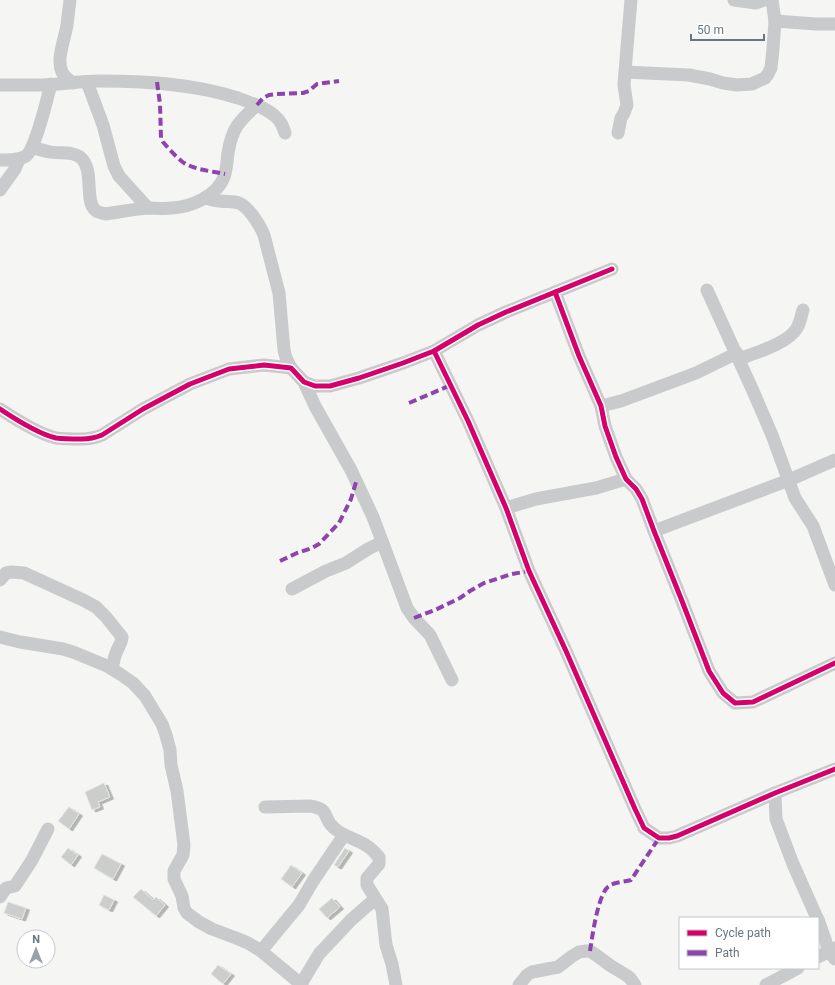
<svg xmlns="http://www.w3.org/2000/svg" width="835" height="985" font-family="Roboto,sans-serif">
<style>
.building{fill:#cccdcd;stroke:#e4e4e3;filter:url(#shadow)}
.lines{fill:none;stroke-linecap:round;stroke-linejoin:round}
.minor{stroke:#c9cacb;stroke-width:13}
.quiet{stroke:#8e44ad;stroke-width:4;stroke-dasharray:8 4;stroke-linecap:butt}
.cycleway-casing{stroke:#fff;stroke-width:8}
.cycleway{stroke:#d6006c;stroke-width:5}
</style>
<defs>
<filter id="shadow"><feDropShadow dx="3.5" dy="2" stdDeviation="0" flood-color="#0004"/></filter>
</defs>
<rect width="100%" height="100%" fill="#f5f5f3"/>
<g class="building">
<path d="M104,783L110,797L98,802L100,807L92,810L85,792Z"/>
<path d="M69,807L79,814L69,829L58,821Z"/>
<path d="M68,848L78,855L71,865L61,857Z"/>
<path d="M345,848L349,851L338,867L334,865Z"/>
<path d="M102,854L121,864L113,879L94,868Z"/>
<path d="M291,865L302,873L292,887L281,879Z"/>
<path d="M141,889L153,900L156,897L165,905L156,916L133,897Z"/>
<path d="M104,895L114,900L109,910L99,905Z"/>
<path d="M332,898L340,907L327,918L319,909Z"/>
<path d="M8,902L26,908L22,919L4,913Z"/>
<path d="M218,965L231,974L223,984L211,974Z"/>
</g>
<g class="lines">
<g class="minor">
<path d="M70,0C69,8 68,17 67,25C65,38 56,59 62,72C64,77 69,80 73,83"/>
<path d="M734,0L756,3L764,0"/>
<path d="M775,21L816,24H835"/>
<path d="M625,72L689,75L710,79L723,83L737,85L752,84L765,78L768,74L771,68L773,49L775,21L772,0"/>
<path d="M87,82L103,125L114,166L119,176L148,208"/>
<path d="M0,85C14,85 28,85 43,85C62,84 81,81 100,81C147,81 194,84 238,98C252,103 266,108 276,117C281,121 283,127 285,133"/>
<path d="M618,133L621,118L624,113L627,105L624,85L627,47L631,0"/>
<path d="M32,147C38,149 44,151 50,152C60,154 72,151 80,157C95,169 84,200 95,210C98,213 102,213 106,214C120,212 134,209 148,208C156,208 164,209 172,208C191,207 217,196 224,177C227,169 227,160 228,153C232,128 239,121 257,105"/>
<path d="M0,160C9,160 20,161 27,155C36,146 47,99 51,84"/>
<path d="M0,190L15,169L19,159"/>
<path d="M205,198C210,199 215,201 220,201C227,202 234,201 239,203C249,207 263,229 265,239L279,293L284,350L286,358L291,368"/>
<path d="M707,290L753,391L772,435L795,498L813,526L835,585"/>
<path d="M555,292L579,356L601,406L605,426L616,457L626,479L636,489L642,499L654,531L682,601L709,671L723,693L735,703L753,702L835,663"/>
<path d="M434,351L468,421L506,508L529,571L566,651L635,809L644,828L659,838H669L677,836L775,793L835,769"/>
<path d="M739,359C755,353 789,343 797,328C800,323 801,316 803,310"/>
<path d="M304,382L315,406L351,470L373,517L388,557L407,608L414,618L430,635L452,680"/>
<path d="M601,406L621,401L696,373L737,353"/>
<path d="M0,409C15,419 39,434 56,438C64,439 72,439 81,439C88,439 95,438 102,435L143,409L190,384L229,369L264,365L291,368L304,382L315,386H330L359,378L403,363L434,351L478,325L506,312L612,269"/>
<path d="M506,508L536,499L596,488L626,479"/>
<path d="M654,531L789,480L835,460"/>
<path d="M0,580L6,573L12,572L24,573L83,600L96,607L106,617L122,637C122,643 118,647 116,653C114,658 113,664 112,669"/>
<path d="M292,589L326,571L346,563L368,549L382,542"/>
<path d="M0,637L20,642L51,647L63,649L73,652L107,666L120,674L133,683L145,696L162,724L166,735L170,750L171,765L177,791L184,845L183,855L174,871V879L182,896L184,908L187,913L199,922L212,929L236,938L248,943L261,951L302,985"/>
<path d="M775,793L776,819L793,864L817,918"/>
<path d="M265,807L310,806C331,809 322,818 334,828C344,837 357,839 367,846C372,849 375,853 379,857V864L367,878V885L382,909L386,945L392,964L396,985"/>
<path d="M0,897L6,888L15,886L32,860L48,829"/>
<path d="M818,919L829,951L835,959"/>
<path d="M261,951L299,905L313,881L344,835"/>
<path d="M818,957L835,948"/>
<path d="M301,984L319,954L351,920L375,899"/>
<path d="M519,985L527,975L532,972L558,967L571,957L579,952L586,951H590L596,955L611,966L626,975L630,978L635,985"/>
<path d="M766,985L798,968"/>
</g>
<g class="quiet">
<path d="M157,82L160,104L161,138L163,142C169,149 176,157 184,163C196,170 211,171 225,174"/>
<path d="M257,105L263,98L269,95L276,94L303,93L309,91L317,84L339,81"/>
<path d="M409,403L451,385"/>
<path d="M280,561L297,553L312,548L319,544L339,523L351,499L356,482"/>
<path d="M414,618L435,610L460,598L470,591L484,583L512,574L529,571"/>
<path d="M590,951C592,938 598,893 609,886C614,882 625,882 631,880L659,838"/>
</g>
<defs>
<g id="cycleway">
<path d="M555,292L579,356L601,406L605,426L616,457L626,479L636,489L642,499L654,531L682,601L709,671L723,693L735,703L753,702L835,663"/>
<path d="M434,351L468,421L506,508L529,571L566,651L635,809L644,828L659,838H669L677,836L775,793L835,769"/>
<path d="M0,409C15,419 39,434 56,438C64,439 72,439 81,439C88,439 95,438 102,435L143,409L190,384L229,369L264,365L291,368L304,382L315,386H330L359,378L403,363L434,351L478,325L506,312L612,269"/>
</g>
</defs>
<use href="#cycleway" class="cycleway-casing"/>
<use href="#cycleway" class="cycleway"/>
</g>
<rect x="679" y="917" width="140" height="52" fill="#ffffff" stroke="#c2c8cd"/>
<rect x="687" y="930" width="20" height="6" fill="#d6006c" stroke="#c2c8cd"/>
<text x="715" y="937" font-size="12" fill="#667682">Cycle path</text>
<rect x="687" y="950" width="20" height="6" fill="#8e44ad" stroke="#c2c8cd"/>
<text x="715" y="957" font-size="12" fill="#667682">Path</text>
<g transform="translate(36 949)"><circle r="19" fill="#ffffff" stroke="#c2c8cd"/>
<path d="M0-3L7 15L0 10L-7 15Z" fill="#98a2aa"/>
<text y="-6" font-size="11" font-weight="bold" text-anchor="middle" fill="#667682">N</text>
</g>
<path d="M691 34v6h73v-6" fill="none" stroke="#667682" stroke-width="2"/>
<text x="697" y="34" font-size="12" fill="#667682" stroke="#ffffff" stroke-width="3" paint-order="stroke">50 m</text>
</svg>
